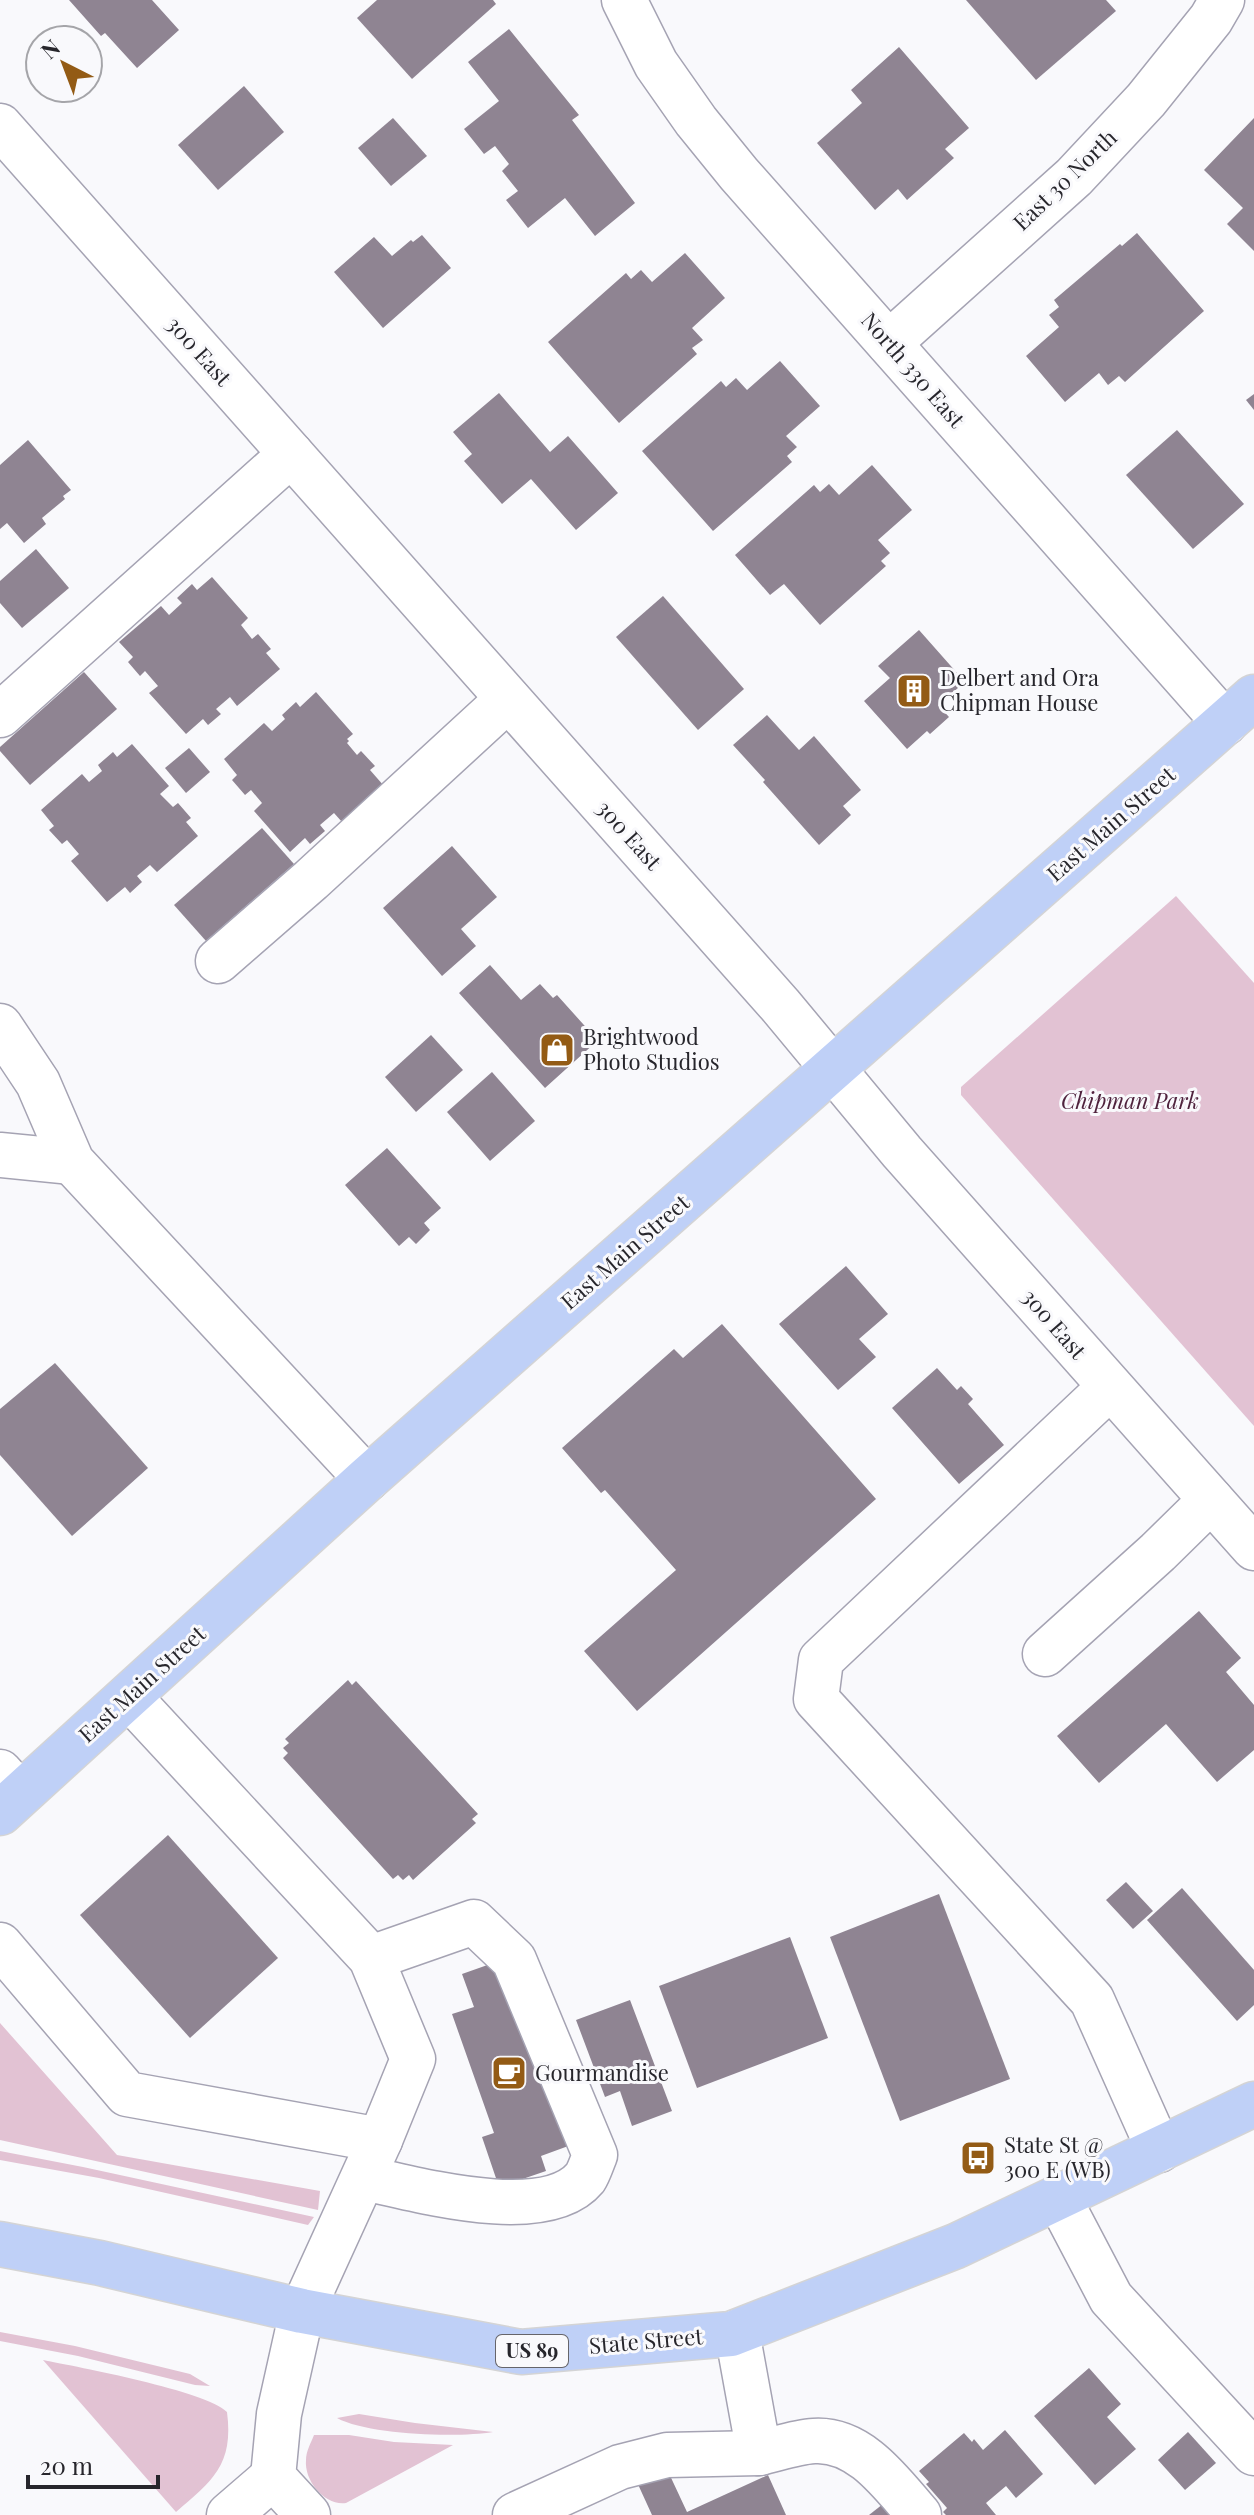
<svg xmlns="http://www.w3.org/2000/svg" width="1254" height="2515" font-family="'Playfair Display',serif">
<style>
.green{fill:#e2c2d3}
.building{fill:#8f8492}
.lines{fill:none;stroke-linecap:round;stroke-linejoin:round}
.minor-casing{stroke:#a5a3b3;stroke-width:47}
.major-casing{stroke:#d4d4d5;stroke-width:47}
.minor{stroke:#fff;stroke-width:44}
.major{stroke:#bfd0f7;stroke-width:44}
.labels{text-anchor:middle;stroke-width:6;stroke-linejoin:round;paint-order:stroke}
.shield{fill:#f9f9fc;stroke:#66656a;stroke-width:2}
.shield-label{font-size:20px;font-weight:bold;fill:#27262c}
.street-label{font-size:22px;fill:#27262c;stroke:#f9f9fc}
.poi-label{font-size:22px;fill:#27262c;stroke:#f9f9fc;text-anchor:start}
.park-label{font-size:22px;font-style:italic;fill:#4f223d;stroke:#f9f9fc}
</style>
<rect width="100%" height="100%" fill="#f9f9fc"/>
<g class="green">
<path d="M1176,896L1254,983V1426L961,1095V1087Z"/>
<path d="M0,2023L117,2155L320,2191L318,2210L0,2140Z"/>
<path d="M0,2151L83,2167L314,2217L308,2225L99,2178L0,2160Z"/>
<path d="M0,2332L75,2346L190,2374L210,2386L195,2385L78,2356L0,2341Z"/>
<path d="M43,2360C78,2367 207,2391 227,2412C234,2465 212,2481 176,2512Z"/>
<path d="M359,2414L415,2423L493,2432C457,2438 368,2435 337,2418Z"/>
<path d="M314,2435H349L394,2442L453,2445L346,2503C325,2506 304,2481 306,2460C306,2451 311,2443 314,2435Z"/>
</g>
<g class="building">
<path d="M69,0H152L179,30L137,68L105,33L101,36Z"/>
<path d="M377,0H493L496,4L412,79L357,18Z"/>
<path d="M966,0H1106L1116,11L1036,80Z"/>
<path d="M509,29L579,115L572,120L635,203L595,236L565,198L528,228L506,200L518,191L502,171L509,164L495,146L484,154L464,129L499,101L468,62Z"/>
<path d="M899,47L969,128L945,149L954,158L907,200L898,189L875,210L817,143L862,103L851,90Z"/>
<path d="M244,86L284,132L218,190L178,145Z"/>
<path d="M393,118L427,156L391,186L358,148Z"/>
<path d="M1254,118V251L1227,224L1243,208L1204,170Z"/>
<path d="M1137,233L1204,311L1125,382L1119,376L1108,385L1099,373L1065,402L1026,356L1059,327L1049,315L1059,307L1054,300L1120,244L1122,246Z"/>
<path d="M422,235L451,268L383,328L334,272L374,237L392,256L411,240L413,242Z"/>
<path d="M685,253L725,298L692,328L703,340L692,348L697,354L619,423L548,342L626,273L631,279L641,270L652,282Z"/>
<path d="M780,361L820,406L786,436L797,447L787,456L792,462L713,531L642,451L721,381L726,387L736,378L747,390Z"/>
<path d="M499,393L550,452L568,436L618,493L576,530L531,479L502,504L464,461L472,454L453,432Z"/>
<path d="M1254,394V410L1246,400Z"/>
<path d="M1177,430L1244,504L1193,549L1126,475Z"/>
<path d="M28,440L71,490L63,496L65,499L42,518L46,524L24,543L7,523L0,529V465Z"/>
<path d="M872,465L912,510L878,540L890,553L881,561L886,566L820,625L784,584L770,595L735,555L814,485L820,492L829,484L839,495Z"/>
<path d="M36,549L69,588L22,628L0,603V581Z"/>
<path d="M212,577L248,618L241,625L252,639L258,634L271,649L266,653L280,669L237,706L230,697L216,709L221,714L208,725L203,719L186,734L149,693L158,686L145,671L140,676L128,662L133,657L119,642L161,606L169,615L182,603L177,598L192,584L197,590Z"/>
<path d="M663,596L744,689L698,730L616,637Z"/>
<path d="M919,630L965,682L938,705L949,717L930,734L927,731L907,749L864,701L890,678L878,666Z"/>
<path d="M84,672L117,709L30,785L0,751V747Z"/>
<path d="M316,692L353,734L347,739L349,741L347,743L357,755L361,751L375,766L370,770L384,786L342,822L334,813L320,825L325,831L310,844L305,838L290,852L254,811L262,803L251,790L245,795L232,780L237,775L224,759L264,723L272,731L285,719L282,715L296,702L300,707Z"/>
<path d="M767,715L799,750L814,736L861,790L843,806L851,815L819,845L763,782L765,780L733,745Z"/>
<path d="M132,744L169,786L160,794L173,807L178,803L191,818L186,822L198,836L157,872L150,865L137,876L142,882L130,893L125,887L107,902L71,861L79,854L67,840L62,844L49,830L54,826L41,810L82,774L89,782L102,771L98,765L113,752L117,757Z"/>
<path d="M189,748L210,772L186,793L165,768Z"/>
<path d="M262,828L294,864L206,941L174,905Z"/>
<path d="M452,846L497,897L461,929L476,946L442,976L383,908Z"/>
<path d="M490,965L521,1000L540,984L553,998L557,995L592,1034L590,1036L596,1042L545,1088L459,993Z"/>
<path d="M431,1035L463,1070L416,1112L385,1077Z"/>
<path d="M492,1072L535,1121L490,1161L447,1112Z"/>
<path d="M387,1148L441,1208L424,1223L430,1230L416,1244L409,1237L399,1246L345,1185Z"/>
<path d="M846,1266L888,1314L859,1339L876,1357L838,1390L779,1324Z"/>
<path d="M722,1324L876,1499L637,1711L584,1651L676,1570L605,1490L601,1493L562,1448L674,1349L683,1358Z"/>
<path d="M55,1363L148,1468L72,1536L0,1455V1409Z"/>
<path d="M937,1368L957,1390L961,1386L973,1399L968,1404L1004,1445L959,1484L892,1408Z"/>
<path d="M1199,1611L1241,1658L1226,1672L1254,1705V1750L1217,1782L1166,1724L1099,1783L1057,1736Z"/>
<path d="M348,1680L352,1685L356,1681L478,1814L472,1819L476,1823L413,1880L409,1875L403,1880L398,1875L393,1879L283,1758L288,1753L283,1748L289,1743L285,1739Z"/>
<path d="M168,1835L278,1958L190,2038L80,1915Z"/>
<path d="M1126,1882L1153,1911L1133,1929L1106,1900Z"/>
<path d="M1182,1888L1254,1970V2005L1237,2021L1147,1920Z"/>
<path d="M939,1894L1010,2079L900,2121L830,1937Z"/>
<path d="M790,1937L828,2038L697,2088L659,1986Z"/>
<path d="M496,1962L571,2145L541,2156L546,2171L499,2187L482,2137L494,2133L452,2014L474,2007L462,1974Z"/>
<path d="M630,2000L672,2111L632,2126L620,2091L605,2097L576,2020Z"/>
<path d="M1089,2368L1121,2404L1107,2417L1136,2449L1095,2485L1034,2416Z"/>
<path d="M1005,2430L1043,2474L1016,2498L1006,2486L986,2503L996,2515H946L943,2512L947,2508L926,2484L929,2482L919,2471L964,2433L972,2442L974,2439L983,2450Z"/>
<path d="M1188,2432L1216,2463L1185,2490L1158,2460Z"/>
<path d="M666,2467L687,2512L768,2475L786,2515H652L636,2480Z"/>
<path d="M883,2504L893,2515H869Z"/>
</g>
<g class="lines">
<defs>
<g id="minor">
<path d="M624,0L656,64L696,121L739,174L1225,723"/>
<path d="M0,126L780,1005L902,1152L1254,1548"/>
<path d="M889,343L1074,177L1146,100L1211,19L1222,0"/>
<path d="M0,715L291,454"/>
<path d="M218,961L311,880L508,699"/>
<path d="M0,1026L38,1083L72,1162L367,1479"/>
<path d="M0,1155L72,1162"/>
<path d="M1110,1387L821,1660L816,1699L1092,2000L1159,2150"/>
<path d="M1045,1654L1158,1552L1211,1500"/>
<path d="M129,1697L371,1958L413,2059L380,2140"/>
<path d="M0,1772L20,1794"/>
<path d="M0,1945L127,2094L380,2140L302,2311L279,2414L273,2477L308,2515"/>
<path d="M364,2178C416,2189 545,2226 585,2178C589,2172 592,2162 595,2155L514,1960L474,1922L371,1958"/>
<path d="M1058,2197L1111,2298L1254,2453"/>
<path d="M737,2332L759,2453C777,2449 796,2442 814,2441C860,2438 892,2484 919,2515"/>
<path d="M229,2515L273,2477"/>
<path d="M515,2515L620,2467L667,2455L759,2453"/>
</g>
<g id="major">
<path d="M0,1813L367,1479L1254,697"/>
<path d="M0,2244L100,2263L302,2311L521,2352L731,2334L956,2246L1254,2104"/>
</g>
</defs>
<use href="#minor" class="minor-casing"/>
<use href="#major" class="major-casing"/>
<use href="#minor" class="minor"/>
<use href="#major" class="major"/>
</g>
<defs>
<symbol id="building-square" viewBox="-11 -11 22 22"><rect x="-9" y="-9" width="18" height="18" rx="4" fill="#935b15" stroke="#f9f9fc"/><path d="M-4-6H4V6H1V3H-1V6H-4ZM-2.5-4.3h1.7v1.8h-1.7ZM.8-4.3h1.7v1.8H.8ZM-2.5-1h1.7V.8h-1.7ZM.8-1h1.7V.8H.8Z" fill="#fff"/></symbol>
<symbol id="shop-square" viewBox="-11 -11 22 22"><rect x="-9" y="-9" width="18" height="18" rx="4" fill="#935b15" stroke="#f9f9fc"/><path d="M-5-2.5h2.3a2.7 3.5 0 0 1 5.4 0H5L5.5 6h-11ZM-1.5-2.5h3a1.5 2.3 0 0 0-3 0Z" fill="#fff"/></symbol>
<symbol id="cafe-square" viewBox="-11 -11 22 22"><rect x="-9" y="-9" width="18" height="18" rx="4" fill="#935b15" stroke="#f9f9fc"/><path d="M-5.5-4.5H6V0H3Q3 3.5 0 3.5H-2.5Q-5.5 3.5-5.5 0ZM3-3.2v2h1.7v-2ZM-6 4.5H4V6H-6Z" fill="#fff"/></symbol>
<symbol id="bus-square" viewBox="-11 -11 22 22"><rect x="-9" y="-9" width="18" height="18" rx="4" fill="#935b15" stroke="#f9f9fc"/><path d="M-5-6H5V4H4V6H2V4H-2V6H-4V4H-5ZM-3.5-4V0h7V-4ZM-3.5 1.2v1.5H-2V1.2ZM2 1.2v1.5H3.5V1.2Z" fill="#fff"/></symbol>
</defs>
<g fill-rule="evenodd">
<use href="#building-square" x="894" y="671" width="40" height="40"/>
<use href="#shop-square" x="537" y="1030" width="40" height="40"/>
<use href="#cafe-square" x="489" y="2053" width="40" height="40"/>
<use href="#bus-square" x="958" y="2138" width="40" height="40"/>
</g>
<g class="labels">
<rect class="shield" x="496" y="2335" width="72" height="32" rx="6"/>
<g class="shield-label">
<text x="532" y="2358">US 89</text>
</g>
<g class="street-label">
<text transform="translate(1065 180) rotate(-44)" y="8">East 30 North</text>
<text transform="translate(199 351) rotate(48)" y="8">300 East</text>
<text transform="translate(913 370) rotate(49)" y="8">North 330 East</text>
<text transform="translate(1111 824) rotate(-41)" y="8">East Main Street</text>
<text transform="translate(629 835) rotate(48)" y="8">300 East</text>
<text transform="translate(625 1252) rotate(-41)" y="8">East Main Street</text>
<text transform="translate(1054 1324) rotate(49)" y="8">300 East</text>
<text transform="translate(142 1684) rotate(-42)" y="8">East Main Street</text>
<text transform="translate(646 2341) rotate(-5)" y="8">State Street</text>
</g>
<g class="poi-label">
<text x="940" y="686">Delbert and Ora<tspan x="940" dy="25">Chipman House</tspan></text>
<text x="583" y="1045">Brightwood<tspan x="583" dy="25">Photo Studios</tspan></text>
<text x="535" y="2081">Gourmandise</text>
<text x="1004" y="2153">State St @<tspan x="1004" dy="25">300 E (WB)</tspan></text>
</g>
<g class="park-label">
<text x="1130" y="1109">Chipman Park</text>
</g>
</g>
<g transform="translate(64 64) rotate(318)"><circle r="38" fill="#f9f9fc" stroke="#a5a5a9" stroke-width="2"/>
<path d="M0-6L14 30L0 20L-14 30Z" fill="#935b15"/>
<text y="-12" font-size="22" font-weight="bold" text-anchor="middle" fill="#27262c">N</text>
</g>
<path d="M28 2475v12h130v-12" fill="none" stroke="#27262c" stroke-width="4"/>
<text x="40" y="2475" font-size="24" fill="#27262c" stroke="#f9f9fc" stroke-width="6" paint-order="stroke">20 m</text>
</svg>
